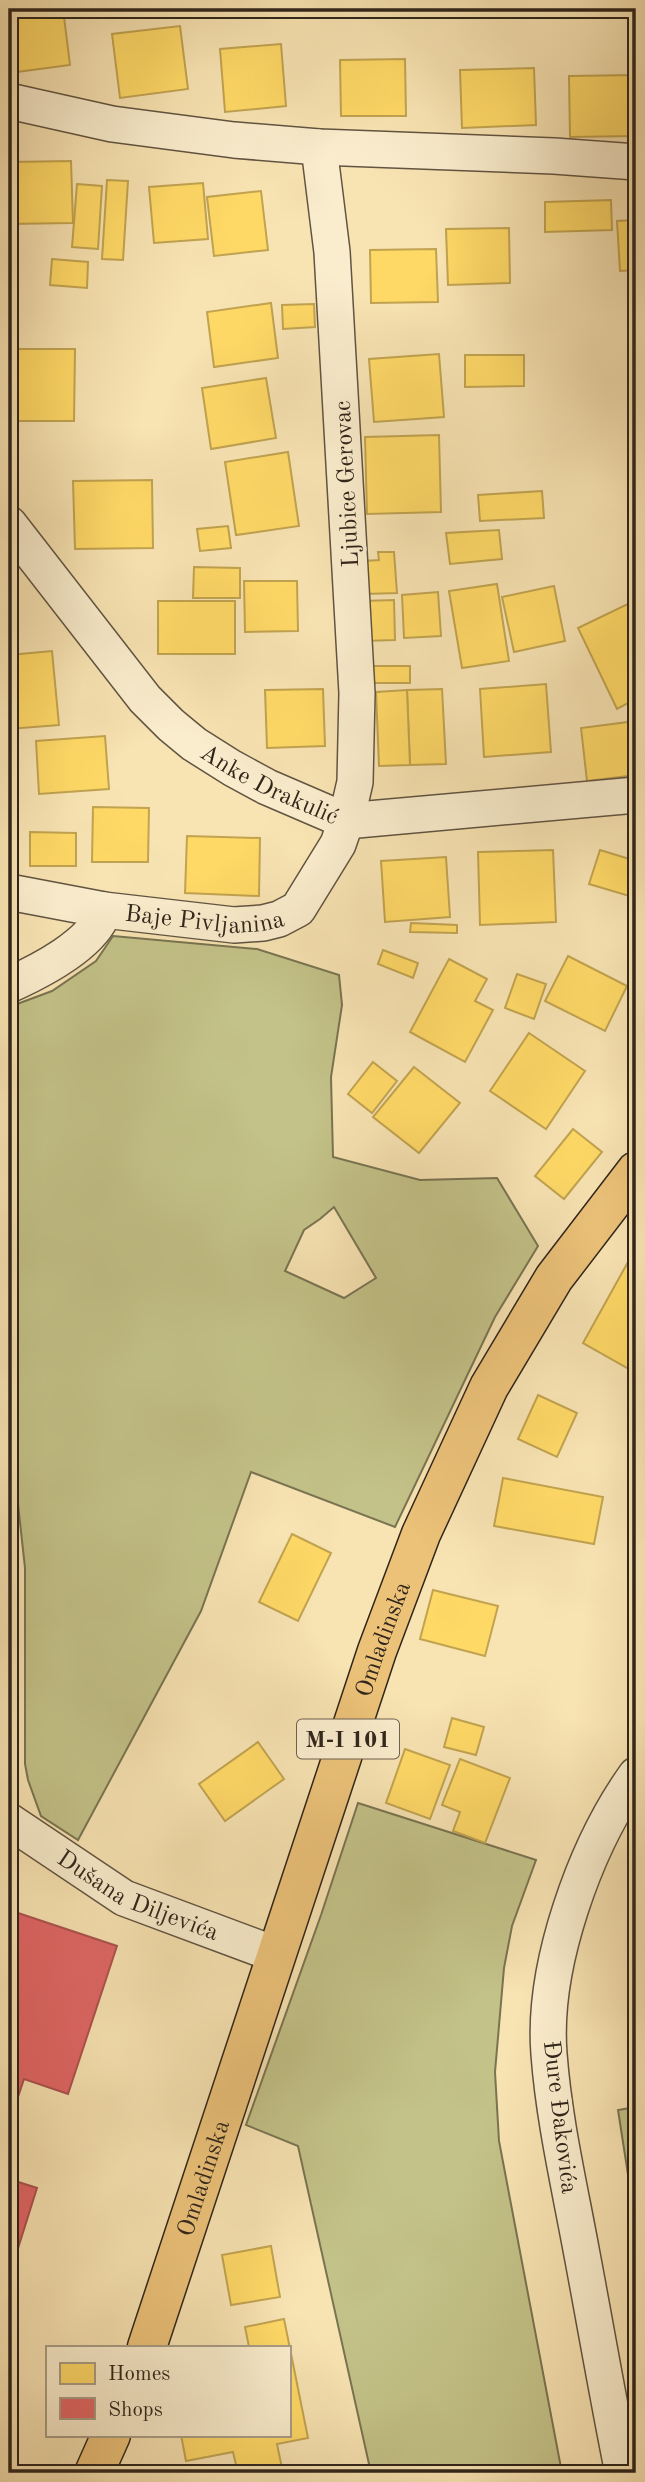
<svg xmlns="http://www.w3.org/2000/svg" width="645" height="2482" font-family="'Old Standard TT',serif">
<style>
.green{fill:#c3c288;stroke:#797452;stroke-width:2;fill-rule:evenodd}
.homes{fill:#ffd966;stroke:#c1a350;stroke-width:2}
.shops{fill:#e06666;stroke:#ab5250;stroke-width:2}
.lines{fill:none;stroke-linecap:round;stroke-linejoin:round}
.street-casing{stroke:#615441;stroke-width:38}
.primary-casing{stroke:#2f251b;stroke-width:41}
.street{stroke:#faedcd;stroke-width:35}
.primary{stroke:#ecc279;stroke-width:38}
.labels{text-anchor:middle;stroke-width:7;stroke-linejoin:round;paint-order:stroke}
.shield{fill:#faedcd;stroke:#6c6150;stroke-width:2}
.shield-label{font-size:23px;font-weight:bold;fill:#2f251b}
.street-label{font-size:24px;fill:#2f251b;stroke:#faedcd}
</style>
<rect width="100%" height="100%" fill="#f8e3b2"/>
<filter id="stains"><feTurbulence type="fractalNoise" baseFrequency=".00286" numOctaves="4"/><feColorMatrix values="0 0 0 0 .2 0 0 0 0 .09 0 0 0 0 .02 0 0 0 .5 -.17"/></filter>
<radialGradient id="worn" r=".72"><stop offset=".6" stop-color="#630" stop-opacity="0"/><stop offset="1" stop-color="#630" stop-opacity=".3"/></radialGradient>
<g class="green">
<path d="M113,936L257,949L339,975L342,1005L331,1077L333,1157L420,1180L497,1178L538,1246L495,1317L395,1527L251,1472L201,1611L78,1840L41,1816L28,1780L25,1764V1568L9,1422V1007L52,991L96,961ZM334,1207L376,1278L344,1298L285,1271L304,1230L320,1219Z"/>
<path d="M358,1803L536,1860L512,1926L504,1968L495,2072L499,2141L562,2473H371L298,2146L246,2125L321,1915Z"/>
<path d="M636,2107V2226L618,2110Z"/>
</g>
<g class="homes">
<path d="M9,9H63L70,65L9,73Z"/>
<path d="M180,26L188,89L120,98L112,34Z"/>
<path d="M281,44L286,106L225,112L220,49Z"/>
<path d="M405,59L406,116H341L340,60Z"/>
<path d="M534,68L536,125L462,128L460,70Z"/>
<path d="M636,75V136L570,137L569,76Z"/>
<path d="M71,161L73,223L9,224V162Z"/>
<path d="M107,180L128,181L123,260L102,259Z"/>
<path d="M203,183L208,239L154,243L149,187Z"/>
<path d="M77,184L102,186L98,249L72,247Z"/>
<path d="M261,191L268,250L214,256L207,197Z"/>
<path d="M631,192H636L635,283L634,270L620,271L617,221L633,220Z"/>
<path d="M611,200L612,230L545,232V202Z"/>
<path d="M509,228L510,283L448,285L446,229Z"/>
<path d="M436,249L438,302L371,303L370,250Z"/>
<path d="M52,259L88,262L87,288L50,285Z"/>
<path d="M271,303L278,358L214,367L207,312Z"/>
<path d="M314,304L315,327L283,329L282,305Z"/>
<path d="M9,349H75L74,421H9Z"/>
<path d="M439,354L444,417L374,422L369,359Z"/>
<path d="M465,355H524V386L465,387Z"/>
<path d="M266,378L276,438L211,449L202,388Z"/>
<path d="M439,435L441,512L367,514L365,437Z"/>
<path d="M288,452L299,526L236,535L225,462Z"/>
<path d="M152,480L153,548L75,549L73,481Z"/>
<path d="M542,491L544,518L480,521L478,495Z"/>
<path d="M228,526L231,548L200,551L197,529Z"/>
<path d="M499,530L502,559L450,564L446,533Z"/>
<path d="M378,552H394L397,593L365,594L364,561L379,560Z"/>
<path d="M194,567L240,568V598H193Z"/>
<path d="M244,581H297L298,631L245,632Z"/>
<path d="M497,584L509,661L462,668L449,591Z"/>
<path d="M554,586L565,641L514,652L502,597Z"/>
<path d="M438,592L441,636L404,638L402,595Z"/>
<path d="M394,600L395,640L364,641L362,601Z"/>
<path d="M636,600V699L617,709L578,628Z"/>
<rect x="158" y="601" width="77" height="53"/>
<path d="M52,651L59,725L9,729V655Z"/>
<path d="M373,666H410V683H374Z"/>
<path d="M546,684L551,752L484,757L480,689Z"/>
<path d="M323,689L325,746L267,748L265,690Z"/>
<path d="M442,689L446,764L410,765L407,690Z"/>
<path d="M407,690L410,765L379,766L376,692Z"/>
<path d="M636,721V775L587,781L581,728Z"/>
<path d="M105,736L109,789L39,794L36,741Z"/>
<path d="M93,807L149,808L148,862H92Z"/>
<path d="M30,832L76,833V866H30Z"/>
<path d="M187,836L260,838L259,896L185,893Z"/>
<path d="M553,850L556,922L480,925L478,852Z"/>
<path d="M600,850L636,861V898L589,884Z"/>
<path d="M446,857L450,917L385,922L381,861Z"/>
<path d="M411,923L457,925V933L410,932Z"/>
<path d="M383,950L418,963L413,978L378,964Z"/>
<path d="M568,956L627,986L605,1031L545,1001Z"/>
<path d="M449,959L487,979L475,1001L493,1010L465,1062L410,1032Z"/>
<path d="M517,974L546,984L534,1019L505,1008Z"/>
<path d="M529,1033L585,1071L546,1129L490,1091Z"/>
<path d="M373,1062L397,1081L372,1113L348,1094Z"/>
<path d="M414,1067L460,1103L419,1153L373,1117Z"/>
<path d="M573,1129L602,1152L564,1199L535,1176Z"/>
<path d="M628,1262L636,1266V1373L583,1343Z"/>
<path d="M538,1395L577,1413L557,1457L518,1439Z"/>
<path d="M503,1478L603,1497L594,1544L494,1526Z"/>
<path d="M292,1534L331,1553L298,1621L259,1602Z"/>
<path d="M433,1590L498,1606L485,1656L420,1639Z"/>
<path d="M452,1718L484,1727L476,1755L444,1747Z"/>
<path d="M258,1742L284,1779L225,1821L199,1784Z"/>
<path d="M405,1749L450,1765L430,1819L386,1803Z"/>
<path d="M460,1759L510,1778L485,1843L453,1831L460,1812L442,1805Z"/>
<path d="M271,2246L280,2297L231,2305L222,2255Z"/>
<path d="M284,2319L308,2438L277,2444L283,2473H238L233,2452L186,2461L181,2435H289V2347H249L245,2327Z"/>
</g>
<g class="shops">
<path d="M9,1910L117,1946L68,2094L24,2079L9,2124Z"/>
<path d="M9,2179L37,2188L9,2277Z"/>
</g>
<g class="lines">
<defs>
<g id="street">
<path d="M9,101L112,124L234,140L319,147L554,156L636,162"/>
<path id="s1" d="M9,524L145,699L171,725L194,744L232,768L267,787L346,821L636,795"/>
<path id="s2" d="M9,892L104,910L234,925L263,923L279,919L298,909L338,844L346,821L355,782L357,693L332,252L319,147"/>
<path d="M9,985C38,972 95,944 104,910"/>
<path id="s3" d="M9,1821L124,1898L277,1955"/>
<path d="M623,2473C608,2399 595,2323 581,2249C569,2184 554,2120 549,2054C542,1966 585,1846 636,1775"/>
</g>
<g id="primary">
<path id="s4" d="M147,2347L377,1651L421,1534L489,1387L554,1278L636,1171"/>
<path d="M94,2473L111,2435"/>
</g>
</defs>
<use href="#street" class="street-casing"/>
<use href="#primary" class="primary-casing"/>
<use href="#street" class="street"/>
<use href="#primary" class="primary"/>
</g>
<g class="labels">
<rect class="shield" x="297" y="1719.5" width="102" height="39" rx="5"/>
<g class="shield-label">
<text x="348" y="1747">M-I 101</text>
</g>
<g class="street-label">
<text transform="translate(346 484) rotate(-93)" y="8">Ljubice Gerovac</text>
<text dy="8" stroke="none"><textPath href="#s1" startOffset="374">Anke Drakulić</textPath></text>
<text dy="8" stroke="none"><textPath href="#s2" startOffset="198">Baje Pivljanina</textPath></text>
<text dy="8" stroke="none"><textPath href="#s4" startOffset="746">Omladinska</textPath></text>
<text dy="8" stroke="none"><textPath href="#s3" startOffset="150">Dušana Diljevića</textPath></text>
<text transform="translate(561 2117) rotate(83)" y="8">Đure Đakovića</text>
<text dy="8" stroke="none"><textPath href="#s4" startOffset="178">Omladinska</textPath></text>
</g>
</g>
<rect width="645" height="2482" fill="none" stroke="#f8e3b2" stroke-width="35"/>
<rect x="10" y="10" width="624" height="2461" fill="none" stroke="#2f251b" stroke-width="3.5"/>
<rect x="18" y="18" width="610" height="2447" fill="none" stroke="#2f251b" stroke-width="2"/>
<rect x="46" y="2346" width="245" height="91" fill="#faedcd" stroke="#a99d86" stroke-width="2"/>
<rect x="60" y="2363" width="35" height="21" fill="#ffd966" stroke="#a99d86" stroke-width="2"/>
<text x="108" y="2380" font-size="21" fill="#2f251b">Homes</text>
<rect x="60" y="2398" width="35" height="21" fill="#e06666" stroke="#a99d86" stroke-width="2"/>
<text x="108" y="2416" font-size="21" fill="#2f251b">Shops</text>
<rect width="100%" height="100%" filter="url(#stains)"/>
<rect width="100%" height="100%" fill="url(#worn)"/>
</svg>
